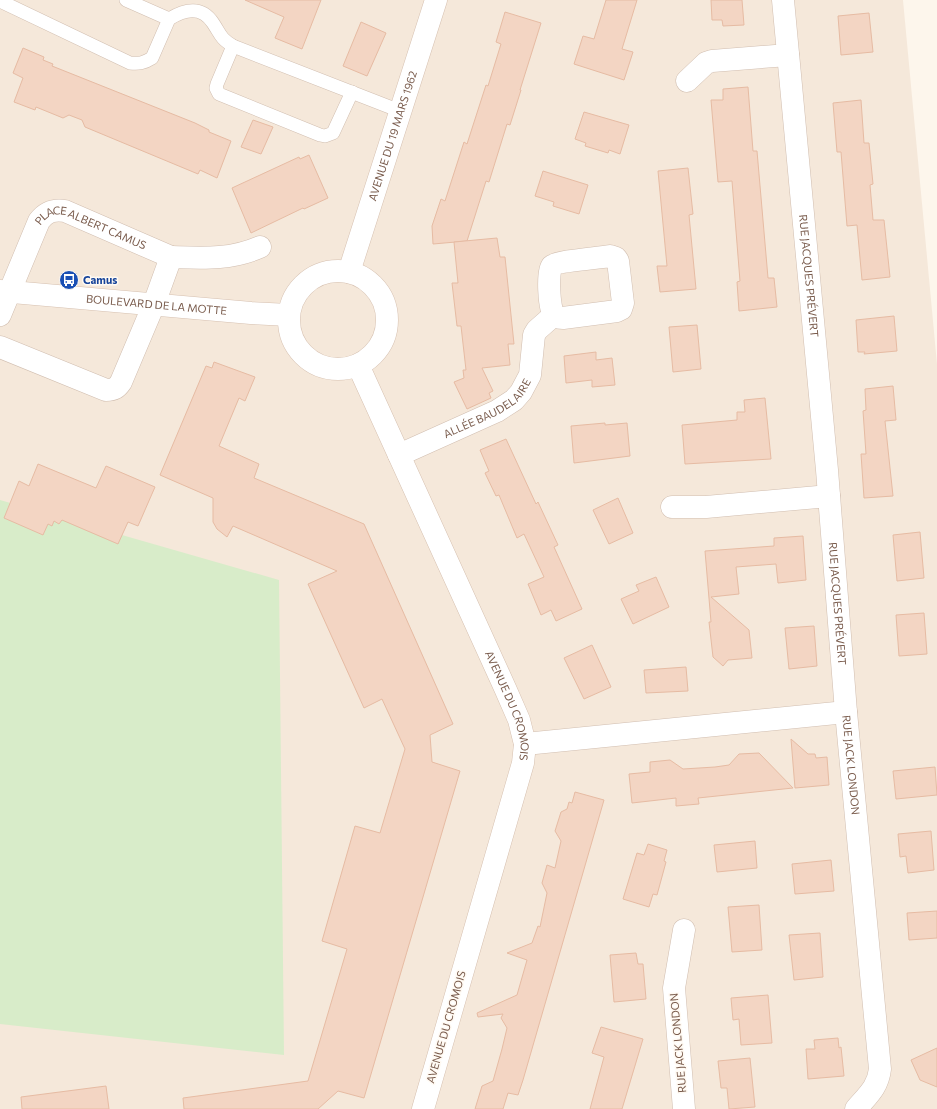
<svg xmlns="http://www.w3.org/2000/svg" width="937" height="1109" font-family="Commissioner,sans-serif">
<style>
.residential{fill:#f5e8da}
.green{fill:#d8ecc9}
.building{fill:#f3d5c3;stroke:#e6bba3}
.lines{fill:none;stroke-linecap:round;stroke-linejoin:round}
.lane-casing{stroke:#d1beb0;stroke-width:14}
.street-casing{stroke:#d1beb0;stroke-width:23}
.secondary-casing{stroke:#d6c0b0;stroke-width:23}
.lane{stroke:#fff;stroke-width:13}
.street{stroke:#fff;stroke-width:22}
.secondary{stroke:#fff;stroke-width:22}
.labels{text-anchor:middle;stroke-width:3;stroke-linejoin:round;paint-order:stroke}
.street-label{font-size:11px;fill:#7a5c4d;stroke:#fffaf3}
.transit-label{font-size:11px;font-weight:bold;fill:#164399;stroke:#fffaf3;text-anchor:start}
</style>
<rect width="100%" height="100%" fill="#fdf6ec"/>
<path class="residential" d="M0,0H903L937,364V1109H0Z"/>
<path class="green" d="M0,500L279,580L284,1055L0,1024Z"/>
<g class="building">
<path d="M245,0H321L302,49L275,38L284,17Z"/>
<path d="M606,0H637L622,49L633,52L624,80L574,64L583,36L594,39Z"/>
<path d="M711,0H742L744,25L723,26L722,20H712Z"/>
<path d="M505,12L541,23L520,90H521L510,125L507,124L489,182L486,181L467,241L433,244L432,226L441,199L445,201L464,142L467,144L486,85L488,86L501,44L496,42Z"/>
<path d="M869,13L873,52L841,55L838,16Z"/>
<path d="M361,22L386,33L367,76L343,66Z"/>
<path d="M23,48L44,57L43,60L53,64L52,66L195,123L209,130V132L231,141L217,178L200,170L198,174L85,127L82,120L69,115L63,118L36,107L35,110L14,102L23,78L13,73Z"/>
<path d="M748,87L753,151H757L768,278H774L777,307L739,311L737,282L740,281L732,181L718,182L711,100H723V89Z"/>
<path d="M861,100L864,143H869L873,184L870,185L873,220H884L890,277L862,280L857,225L847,226L841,152H837L833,103Z"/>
<path d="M584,112L629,125L620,154L609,150L608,153L585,146L586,143L575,139Z"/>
<path d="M253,120L273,127L261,154L241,147Z"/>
<path d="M309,155L328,198L304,209L303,208L251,233L232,188L299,157L300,159Z"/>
<path d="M688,168L693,214L689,215L696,289L660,292L657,266H667L658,171Z"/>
<path d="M543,171L588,185L579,214L553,206L554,202L535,196Z"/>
<path d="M497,238L500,257H505L514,344H508L510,365L482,368L493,391L489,393L491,398L467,409L454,382L464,378L463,370H466L461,326H457L452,283H458L454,242Z"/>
<path d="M894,316L897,351L864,354L865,352H858L856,320Z"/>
<path d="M697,325L701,369L673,372L669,327Z"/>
<path d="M596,352V360L612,358L615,385L592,387V380L566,383L564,356Z"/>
<path d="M214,362L255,377L245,401L239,398L219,446L259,464L254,478L364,524L453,724L430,735L432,762L460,771L364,1098L338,1091L318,1109H184L183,1098L308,1081L347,949L322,941L355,826L380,833L405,749L382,699L364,708L308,584L337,571L233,526L227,537L217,529L213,522V498L160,475L206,366L212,368Z"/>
<path d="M893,386L896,420L885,421L893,496L864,498L861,454H866L863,411L866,410L865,389Z"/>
<path d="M765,398L771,459L685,464L682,425L737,420V412H745L744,400Z"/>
<path d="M605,423V425L627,423L630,456L574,463L571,426Z"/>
<path d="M506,439L536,504L538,502L558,545L554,547L582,609L556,621L551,610L541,615L528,584L544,577L524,534L517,538L499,495L496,496L485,473L489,471L480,450Z"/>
<path d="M38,464L96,488L106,466L155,487L138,526L128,522L118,544L62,520L59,524L54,521L52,526L48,524L43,535L4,518L19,481L29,486Z"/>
<path d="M618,498L633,533L609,544L593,510Z"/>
<path d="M920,532L924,578L897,581L893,535Z"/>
<path d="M803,536L806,580L778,583L776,564L736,567L739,594L711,597L749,630L752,658L728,660L723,666L713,657L709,622H711L705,551L774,546V538Z"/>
<path d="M656,577L669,607L633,624L621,599L639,591L636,585Z"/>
<path d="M924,613L927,654L899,656L896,615Z"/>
<path d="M814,626L817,666L789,669L785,628Z"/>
<path d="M592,645L611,687L584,699L564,658Z"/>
<path d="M686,667L688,691L646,693L644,670Z"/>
<path d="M791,739L808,754H815L816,758L827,757L829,785L795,788Z"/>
<path d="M759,753L793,788L698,798L699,804L676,806V798L632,803L629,774L650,772V762L670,760L683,769L715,767L729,765L739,754Z"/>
<path d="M935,767L937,795L896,799L893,771Z"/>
<path d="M575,792L604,800L523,1080L518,1095L508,1093L503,1109H475L482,1086L493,1081L502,1049L507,1028L501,1018L503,1014L478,1017L477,1013L517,995L527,960L507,953L532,943L538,926L540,927L547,893L542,883L547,865L555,868L561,841L555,831L561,812L567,809L569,802L572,803Z"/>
<path d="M931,831L934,870L908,873L906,856L900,857L898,834Z"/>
<path d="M755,841L757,868L717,872L714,845Z"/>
<path d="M648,844L667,850L664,861L666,862L657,895L653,894L649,907L623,899L637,853L644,855Z"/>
<path d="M831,860L834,891L795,894L792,864Z"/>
<path d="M759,905L762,950L732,952L728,907Z"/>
<path d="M937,911V938L909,940L907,913Z"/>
<path d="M820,933L823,977L794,980L789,935Z"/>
<path d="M636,953L638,964H643L646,999L614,1002L610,955Z"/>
<path d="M768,995L772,1043L741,1045L739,1019L733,1020L731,998Z"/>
<path d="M601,1027L643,1039L622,1109H590L604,1057L592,1053Z"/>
<path d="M838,1038L839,1048L841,1047L844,1076L808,1079L806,1049H815L814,1040Z"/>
<path d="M937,1048V1087L920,1080L911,1060Z"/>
<path d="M750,1058L755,1107L729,1109L727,1088H721L718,1061Z"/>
<path d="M106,1086L109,1109H22L21,1097Z"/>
</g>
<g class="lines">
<defs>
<g id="lane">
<path d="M126,0L169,19C184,10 201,5 213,23C221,35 220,38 233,46L400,111"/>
<path d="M0,1L130,63C139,64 144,63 152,58L169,19"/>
<path d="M233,46L217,84L216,88L219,94L320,135L325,136L333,133L352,92"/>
</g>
<g id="street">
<path id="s1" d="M783,0L827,470L846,712L880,1069C878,1087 868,1095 856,1109"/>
<path d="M687,81L706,63L712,61L788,55"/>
<path d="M610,256L616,258L618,261L623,303L621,309L617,311L563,318C560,318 556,318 554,315C549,310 547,271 552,266C557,261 600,258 610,256Z"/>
<path d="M171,257C203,258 230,260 260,247"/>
<path id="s2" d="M0,315L39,221C46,212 53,209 65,211L171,257L154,304L121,382C117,388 114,390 106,390L0,347"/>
<path id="s3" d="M399,455L497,411L514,400L521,392L530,375L534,335L537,330L554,315"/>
<path d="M672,507H706L829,496"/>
<path d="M525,744L846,712"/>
<path d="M684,1109L674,988L684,930"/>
</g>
<g id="secondary">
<circle cx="338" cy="320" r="49"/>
<path id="s4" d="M349,272L436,0"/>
<path id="s5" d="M0,291L251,313L289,315"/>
<path id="s6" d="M358,365L505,688L519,720L525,744L523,763L423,1109"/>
</g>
</defs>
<use href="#lane" class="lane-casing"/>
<use href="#street" class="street-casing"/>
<use href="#secondary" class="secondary-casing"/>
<use href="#lane" class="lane"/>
<use href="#street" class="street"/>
<use href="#secondary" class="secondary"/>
</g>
<defs>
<symbol id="bus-disc" viewBox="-11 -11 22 22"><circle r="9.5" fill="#1a4fb4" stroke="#fffaf3"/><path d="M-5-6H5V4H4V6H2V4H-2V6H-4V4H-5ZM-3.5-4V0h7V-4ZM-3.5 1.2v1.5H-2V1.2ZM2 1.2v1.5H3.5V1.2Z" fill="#fff"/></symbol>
</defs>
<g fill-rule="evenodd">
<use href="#bus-disc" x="58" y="269" width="22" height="22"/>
</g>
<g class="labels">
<g class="street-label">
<text dy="4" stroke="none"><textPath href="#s4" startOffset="143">AVENUE DU 19 MARS 1962</textPath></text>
<text dy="4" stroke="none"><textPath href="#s2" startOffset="159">PLACE ALBERT CAMUS</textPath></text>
<text dy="4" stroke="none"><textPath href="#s1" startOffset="277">RUE JACQUES PRÉVERT</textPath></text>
<text dy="4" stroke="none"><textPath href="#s5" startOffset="157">BOULEVARD DE LA MOTTE</textPath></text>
<text dy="4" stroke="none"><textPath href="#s3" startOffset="101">ALLÉE BAUDELAIRE</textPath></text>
<text dy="4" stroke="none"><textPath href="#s1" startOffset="606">RUE JACQUES PRÉVERT</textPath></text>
<text dy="4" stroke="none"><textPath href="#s6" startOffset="373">AVENUE DU CROMOIS</textPath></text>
<text dy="4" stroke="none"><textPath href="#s1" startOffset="768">RUE JACK LONDON</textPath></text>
<text transform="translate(446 1027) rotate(-74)" y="4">AVENUE DU CROMOIS</text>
<text transform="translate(678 1043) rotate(-95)" y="4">RUE JACK LONDON</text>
</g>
<g class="transit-label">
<text x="83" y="284">Camus</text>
</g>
</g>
</svg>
